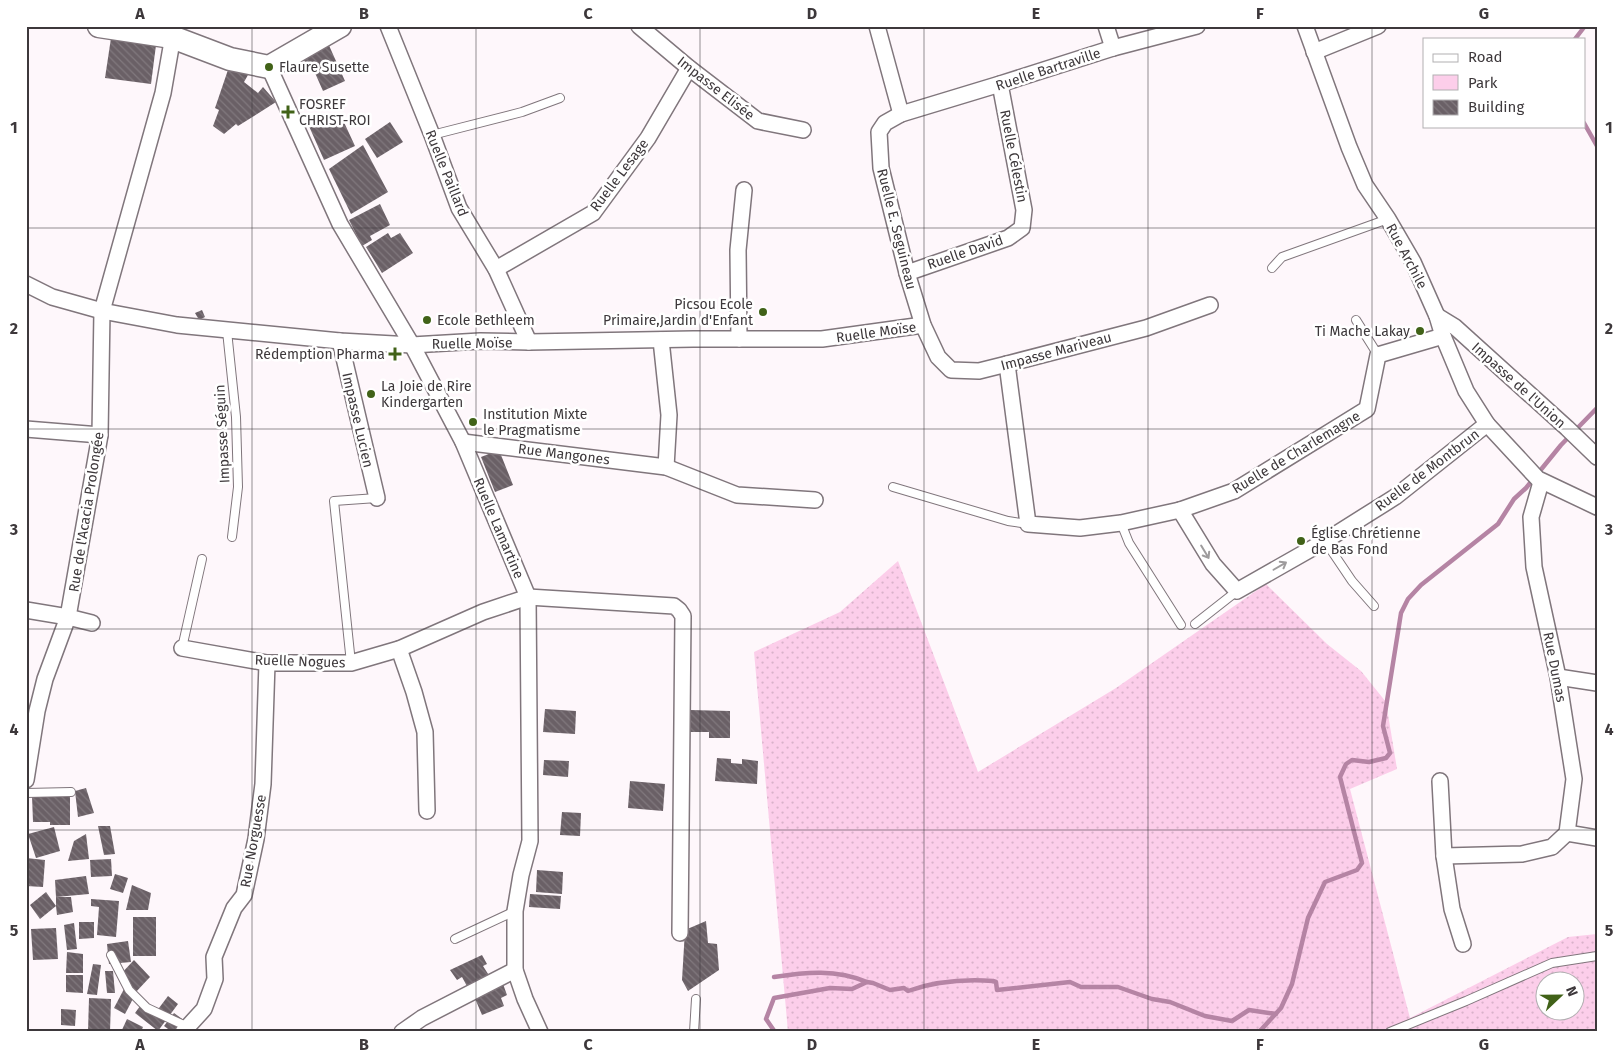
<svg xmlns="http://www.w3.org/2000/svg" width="1623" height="1058" font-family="'Fira Sans',sans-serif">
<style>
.green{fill:url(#green-dots);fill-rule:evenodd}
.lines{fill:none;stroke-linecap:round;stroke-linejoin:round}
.stream{stroke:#b584a4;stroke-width:4.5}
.building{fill:url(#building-back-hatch)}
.lane-casing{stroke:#80767c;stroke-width:10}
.street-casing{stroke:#80767c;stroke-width:18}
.secondary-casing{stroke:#80767c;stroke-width:25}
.lane{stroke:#fff;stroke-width:8}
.street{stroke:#fff;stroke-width:15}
.secondary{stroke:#fff;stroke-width:22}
.oneway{stroke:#9e9c9d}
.grid{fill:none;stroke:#3d383b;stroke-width:1;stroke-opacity:0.55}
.poi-dot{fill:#416218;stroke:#fff;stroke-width:2}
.labels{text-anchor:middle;stroke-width:5;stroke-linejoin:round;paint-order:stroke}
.poi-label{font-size:14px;fill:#3d383b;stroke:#fff;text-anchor:start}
.street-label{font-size:14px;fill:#3d383b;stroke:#fff}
.neatline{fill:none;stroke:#3d383b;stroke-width:2}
.grid-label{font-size:16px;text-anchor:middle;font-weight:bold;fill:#3d383b}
</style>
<defs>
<pattern id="green-dots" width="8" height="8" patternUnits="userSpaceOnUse" patternTransform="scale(1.25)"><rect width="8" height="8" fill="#fcceea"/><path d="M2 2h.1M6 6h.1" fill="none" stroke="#d9b2ca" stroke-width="1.8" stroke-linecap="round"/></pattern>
<pattern id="building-back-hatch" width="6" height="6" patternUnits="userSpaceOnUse" patternTransform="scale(1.25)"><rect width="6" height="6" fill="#6a6066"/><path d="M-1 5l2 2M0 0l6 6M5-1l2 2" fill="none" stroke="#81797e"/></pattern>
</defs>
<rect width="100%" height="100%" fill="#fef7fb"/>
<path class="green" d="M898,561L978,772L1116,688L1266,584L1327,644L1361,671L1386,702L1397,769L1350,789L1410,1018L1568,937L1597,934V1032H788L754,652L840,612ZM1546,980H1576V1010H1546Z"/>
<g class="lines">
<g class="stream">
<path d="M1575,39L1585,26"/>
<path d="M1584,123L1597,146"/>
<path d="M774,977C806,972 836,969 867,982"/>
<path d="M775,1032L766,1019L774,998L830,988L852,989L867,982L873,983L890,990L904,988L908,991C936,981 964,979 993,981L996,982L997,990L1070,982L1081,987H1118L1152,999L1170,1002L1205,1016L1232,1021L1249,1010L1276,1014"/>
<path d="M1259,1032L1281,1008L1292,984L1308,918L1325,882L1357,870L1362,863L1340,777L1346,764L1352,760L1369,762L1386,758L1390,753L1383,726L1401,613L1408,599L1421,585L1498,524L1514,499L1526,488L1561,445L1597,408"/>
</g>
</g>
<g class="building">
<path d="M111,38L156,45L151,84L105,78Z"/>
<path d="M327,41L345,81L323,91L311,64L307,66L301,55Z"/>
<path d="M230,64L248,75L244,82L258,93L263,87L276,102L238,126L236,124L224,134L213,126L219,110L215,108Z"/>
<path d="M332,113L336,121L342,118L355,146L324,160L308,124Z"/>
<path d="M390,122L403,142L377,158L365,139Z"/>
<path d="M363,145L388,192L351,214L329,169Z"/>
<path d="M380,204L390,225L370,236L372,240L362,246L349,220Z"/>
<path d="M388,233L391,238L400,233L413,253L382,273L366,247Z"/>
<path d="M202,310L205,317L199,320L195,313Z"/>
<path d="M499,450L513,485L495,492L481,457Z"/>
<path d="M545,709L576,711L575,734L543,732Z"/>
<path d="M690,710L730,711V738H709V732H689Z"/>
<path d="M717,758L731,759V763L742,764V759L758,761L757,784L715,781Z"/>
<path d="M544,760L569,761L568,777L543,775Z"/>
<path d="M630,781L665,784L663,811L628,808Z"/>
<path d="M86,788L94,813L78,817L75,791Z"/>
<path d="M32,796H70V825H50V822H33Z"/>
<path d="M562,812L581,813L580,836L560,835Z"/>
<path d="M98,826H110L115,854L104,855Z"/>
<path d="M54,827L60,851L36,858L28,834Z"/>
<path d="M86,834L89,859L68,861L74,841Z"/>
<path d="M26,858L45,860L43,887L26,886Z"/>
<path d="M111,859L112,876L91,877L90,860Z"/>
<path d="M537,870L563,872L562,894L536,892Z"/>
<path d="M115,874L128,878L123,893L110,889Z"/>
<path d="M86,876L89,894L56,897L55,880Z"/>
<path d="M132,885L151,893L148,910H126Z"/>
<path d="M46,892L56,906V897H71L73,912L57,915L56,906L40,919L30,905Z"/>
<path d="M530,894L561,896L560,909L529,907Z"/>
<path d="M91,899L119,901L116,937L97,935L99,907L91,906Z"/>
<rect x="133" y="917" width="23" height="39"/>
<path d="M706,921L708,943L717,944L719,970L688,991L682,980L685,930Z"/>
<path d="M79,922H94V938L79,939Z"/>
<path d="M74,923L77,949L67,950L64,925Z"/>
<path d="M56,928L58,959L33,960L31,929Z"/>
<path d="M128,941L131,962L109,964L107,944Z"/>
<path d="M67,952L83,954V973H66Z"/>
<path d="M482,955L487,964L483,966L490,977L469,990L462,977L457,980L450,970Z"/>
<path d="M134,960L150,977L135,993L119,976Z"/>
<path d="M93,964L101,965L97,995L87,994Z"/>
<path d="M105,971H113L115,993H107Z"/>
<path d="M66,975H83V993L66,992Z"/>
<path d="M503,984L507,995L501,998L504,1006L482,1015L474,996Z"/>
<path d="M124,989L135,995L125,1014L114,1008Z"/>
<path d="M168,996L178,1004L158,1031L135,1013L143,1002L156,1012Z"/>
<path d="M89,998L111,999L110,1032H88Z"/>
<path d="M61,1009L76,1010L75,1026L61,1025Z"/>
<path d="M174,1013L193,1027L190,1032H172L164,1026Z"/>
<path d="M127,1019L143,1027L141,1032H121Z"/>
</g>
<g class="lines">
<defs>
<g id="lane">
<path d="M432,135L522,112L560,98"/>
<path d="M1272,268L1282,257L1388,219"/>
<path d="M1356,320L1378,355"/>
<path d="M227,331L236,417L238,487L232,537"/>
<path d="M893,487L1008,521L1028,524"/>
<path d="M1121,523L1129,543L1181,625"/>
<path d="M1325,541L1352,581L1374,606"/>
<path d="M1195,624L1237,591"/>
<path d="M182,648L202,559"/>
<path d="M351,663L334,501L377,498"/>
<path d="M26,793L71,792"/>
<path d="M455,939L515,911"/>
<path d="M111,955L129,990L147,1008L188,1027"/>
<path d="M694,1032L696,999"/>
<path d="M1390,1032L1466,1001L1552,963L1597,956"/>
</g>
<g id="street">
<path d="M388,26L432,135L459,208L496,269L529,342"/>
<path d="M639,26L689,68L758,121L803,130"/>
<path d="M877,26L901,114"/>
<path d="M1106,26L1113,48"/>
<path d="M1197,26L1113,48L1000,84L901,114L885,123L879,132L881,168L907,273L923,325L938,357L951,370L979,371L1007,364L1146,328L1210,305"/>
<path d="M1305,26L1349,147L1365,185L1388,219L1413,262L1437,316L1443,336L1466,391L1487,424L1538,479L1597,507"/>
<path d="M1314,52L1378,26"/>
<path d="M269,67L340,224L412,345L463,442L528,597L530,841L521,875L515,911V970L525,999L540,1032"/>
<path d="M496,269L593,213L648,138L689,68"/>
<path d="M907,273L1008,238L1022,228L1024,210L1000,84"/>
<path d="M26,284L52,297L102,311L177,325L340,341L412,345L480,341L529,342L693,339H822L923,325"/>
<path d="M1437,316L1455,327L1567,428L1597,457"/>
<path d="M739,339L738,250L744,190"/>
<path d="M661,340L669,415L666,467"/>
<path d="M340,341L377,498"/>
<path d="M1007,364L1028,524L1080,528L1121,523L1180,510L1234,491L1367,409L1378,355L1443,336"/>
<path d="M26,429L100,435"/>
<path d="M463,442L666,467L737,495L815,500"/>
<path d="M1180,510L1213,564L1237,591L1325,541L1395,497L1487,424"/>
<path d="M26,610L68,617L92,623"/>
<path d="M182,648L267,663H351L399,649L483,612L528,597L674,606L679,610L683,616L680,933"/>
<path d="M399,649L414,692L425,732L427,811"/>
<path d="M1558,677L1597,683"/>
<path d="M26,780L37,711L45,679L68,617L100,435L102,311L163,93L174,30"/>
<path d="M1440,781L1444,856L1452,909L1463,944"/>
<path d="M1567,833L1597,838"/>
<path d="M1444,856L1522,854L1552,847L1567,833L1574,779L1558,677L1534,567L1531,517L1541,482"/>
<path d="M183,1032L204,1009L215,979L214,957L234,908L244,895L256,839L263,784L267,663"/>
<path d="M402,1032L422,1018L515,970"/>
</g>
<path id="secondary" d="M99,26L172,37L230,59L269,67L340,26"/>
</defs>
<use href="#lane" class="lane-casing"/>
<use href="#street" class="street-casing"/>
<use href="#secondary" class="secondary-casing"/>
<use href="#lane" class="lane"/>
<use href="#street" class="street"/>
<use href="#secondary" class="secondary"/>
</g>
<defs><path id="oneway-shaft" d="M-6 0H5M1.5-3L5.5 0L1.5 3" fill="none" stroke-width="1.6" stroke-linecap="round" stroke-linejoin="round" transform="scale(1.25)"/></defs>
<g class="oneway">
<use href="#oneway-shaft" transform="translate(1205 552) rotate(59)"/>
<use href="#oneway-shaft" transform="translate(1280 566) rotate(-30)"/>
</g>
<path class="grid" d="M252,26V1032M476,26V1032M700,26V1032M924,26V1032M1148,26V1032M1372,26V1032M26,228H1597M26,429H1597M26,629H1597M26,830H1597"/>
<g class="poi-dot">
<circle cx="269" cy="67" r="5"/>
<path d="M285.5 104.5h5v5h5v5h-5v5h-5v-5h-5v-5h5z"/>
<circle cx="763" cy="312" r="5"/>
<circle cx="427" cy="320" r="5"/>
<circle cx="1420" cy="331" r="5"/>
<path d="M392.5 346.5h5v5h5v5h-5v5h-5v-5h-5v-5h5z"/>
<circle cx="371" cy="394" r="5"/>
<circle cx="473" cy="422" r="5"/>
<circle cx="1301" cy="541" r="5"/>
</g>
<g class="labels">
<g class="poi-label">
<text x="279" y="72">Flaure Susette</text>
<text x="299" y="109">FOSREF<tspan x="299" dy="16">CHRIST-ROI</tspan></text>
<text x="753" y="309" text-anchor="end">Picsou Ecole<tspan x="753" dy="16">Primaire,Jardin d'Enfant</tspan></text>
<text x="437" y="325">Ecole Bethleem</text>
<text x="1410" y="336" text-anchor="end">Ti Mache Lakay</text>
<text x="385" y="359" text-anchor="end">Rédemption Pharma</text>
<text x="381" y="391">La Joie de Rire<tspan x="381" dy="16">Kindergarten</tspan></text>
<text x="483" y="419">Institution Mixte<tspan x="483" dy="16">le Pragmatisme</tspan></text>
<text x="1311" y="538">Église Chrétienne<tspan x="1311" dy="16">de Bas Fond</tspan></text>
</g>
<g class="street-label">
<text transform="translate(1048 69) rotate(-18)" y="5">Ruelle Bartraville</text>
<text transform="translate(716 88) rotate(38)" y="5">Impasse Elisée</text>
<text transform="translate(1014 156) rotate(79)" y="5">Ruelle Célestin</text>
<text transform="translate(447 173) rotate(68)" y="5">Ruelle Paillard</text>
<text transform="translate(619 175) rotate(-53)" y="5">Ruelle Lesage</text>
<text transform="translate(897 229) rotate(76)" y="5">Ruelle E. Seguineau</text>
<text transform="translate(965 252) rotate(-19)" y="5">Ruelle David</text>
<text transform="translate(1407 256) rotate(62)" y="5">Rue Archile</text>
<text transform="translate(876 332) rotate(-8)" y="5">Ruelle Moïse</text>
<text transform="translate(472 343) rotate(-1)" y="5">Ruelle Moïse</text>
<text transform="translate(1056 351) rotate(-15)" y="5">Impasse Mariveau</text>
<text transform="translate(1519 385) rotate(42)" y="5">Impasse de l'Union</text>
<text transform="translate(358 420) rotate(77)" y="5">Impasse Lucien</text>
<text transform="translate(222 434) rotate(-93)" y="5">Impasse Séguin</text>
<text transform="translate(1296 452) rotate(-31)" y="5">Ruelle de Charlemagne</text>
<text transform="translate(564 454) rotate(7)" y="5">Rue Mangones</text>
<text transform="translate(1427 470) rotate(-37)" y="5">Ruelle de Montbrun</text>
<text transform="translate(86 512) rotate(-81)" y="5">Rue de l'Acacia Prolongée</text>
<text transform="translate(499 528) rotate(67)" y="5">Ruelle Lamartine</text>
<text transform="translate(300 661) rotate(2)" y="5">Ruelle Nogues</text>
<text transform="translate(1555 667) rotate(79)" y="5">Rue Dumas</text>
<text transform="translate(253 841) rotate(-80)" y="5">Rue Norguesse</text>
</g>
</g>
<rect width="1623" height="1058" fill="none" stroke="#ffffff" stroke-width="55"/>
<rect x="1423" y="38" width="162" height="90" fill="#ffffff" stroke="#b1afb1"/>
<rect x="1433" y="54" width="25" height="8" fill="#ffffff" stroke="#b1afb1"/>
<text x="1468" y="62" font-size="15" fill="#3d383b">Road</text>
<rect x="1433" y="75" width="25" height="15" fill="#fcceea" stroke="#b1afb1"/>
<text x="1468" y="88" font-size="15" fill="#3d383b">Park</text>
<rect x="1433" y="100" width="25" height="15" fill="url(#building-back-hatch)" stroke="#b1afb1"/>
<text x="1468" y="112" font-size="15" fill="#3d383b">Building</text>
<g transform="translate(1560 996) rotate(68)"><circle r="24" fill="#ffffff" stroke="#b1afb1"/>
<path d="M0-4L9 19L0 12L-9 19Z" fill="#416218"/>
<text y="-8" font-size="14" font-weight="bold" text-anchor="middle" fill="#3d383b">N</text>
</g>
<rect x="28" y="28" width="1568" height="1002" class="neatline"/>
<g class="grid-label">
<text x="140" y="19">A</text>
<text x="364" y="19">B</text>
<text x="588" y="19">C</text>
<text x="812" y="19">D</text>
<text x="1036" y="19">E</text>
<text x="1260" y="19">F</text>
<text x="1484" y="19">G</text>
<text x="14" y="133">1</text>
<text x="1609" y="133">1</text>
<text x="14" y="334">2</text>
<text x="1609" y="334">2</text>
<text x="14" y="535">3</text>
<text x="1609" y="535">3</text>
<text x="14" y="735">4</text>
<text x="1609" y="735">4</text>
<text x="14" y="936">5</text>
<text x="1609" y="936">5</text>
<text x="140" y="1050">A</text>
<text x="364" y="1050">B</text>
<text x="588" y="1050">C</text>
<text x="812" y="1050">D</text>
<text x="1036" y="1050">E</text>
<text x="1260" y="1050">F</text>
<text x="1484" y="1050">G</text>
</g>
</svg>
